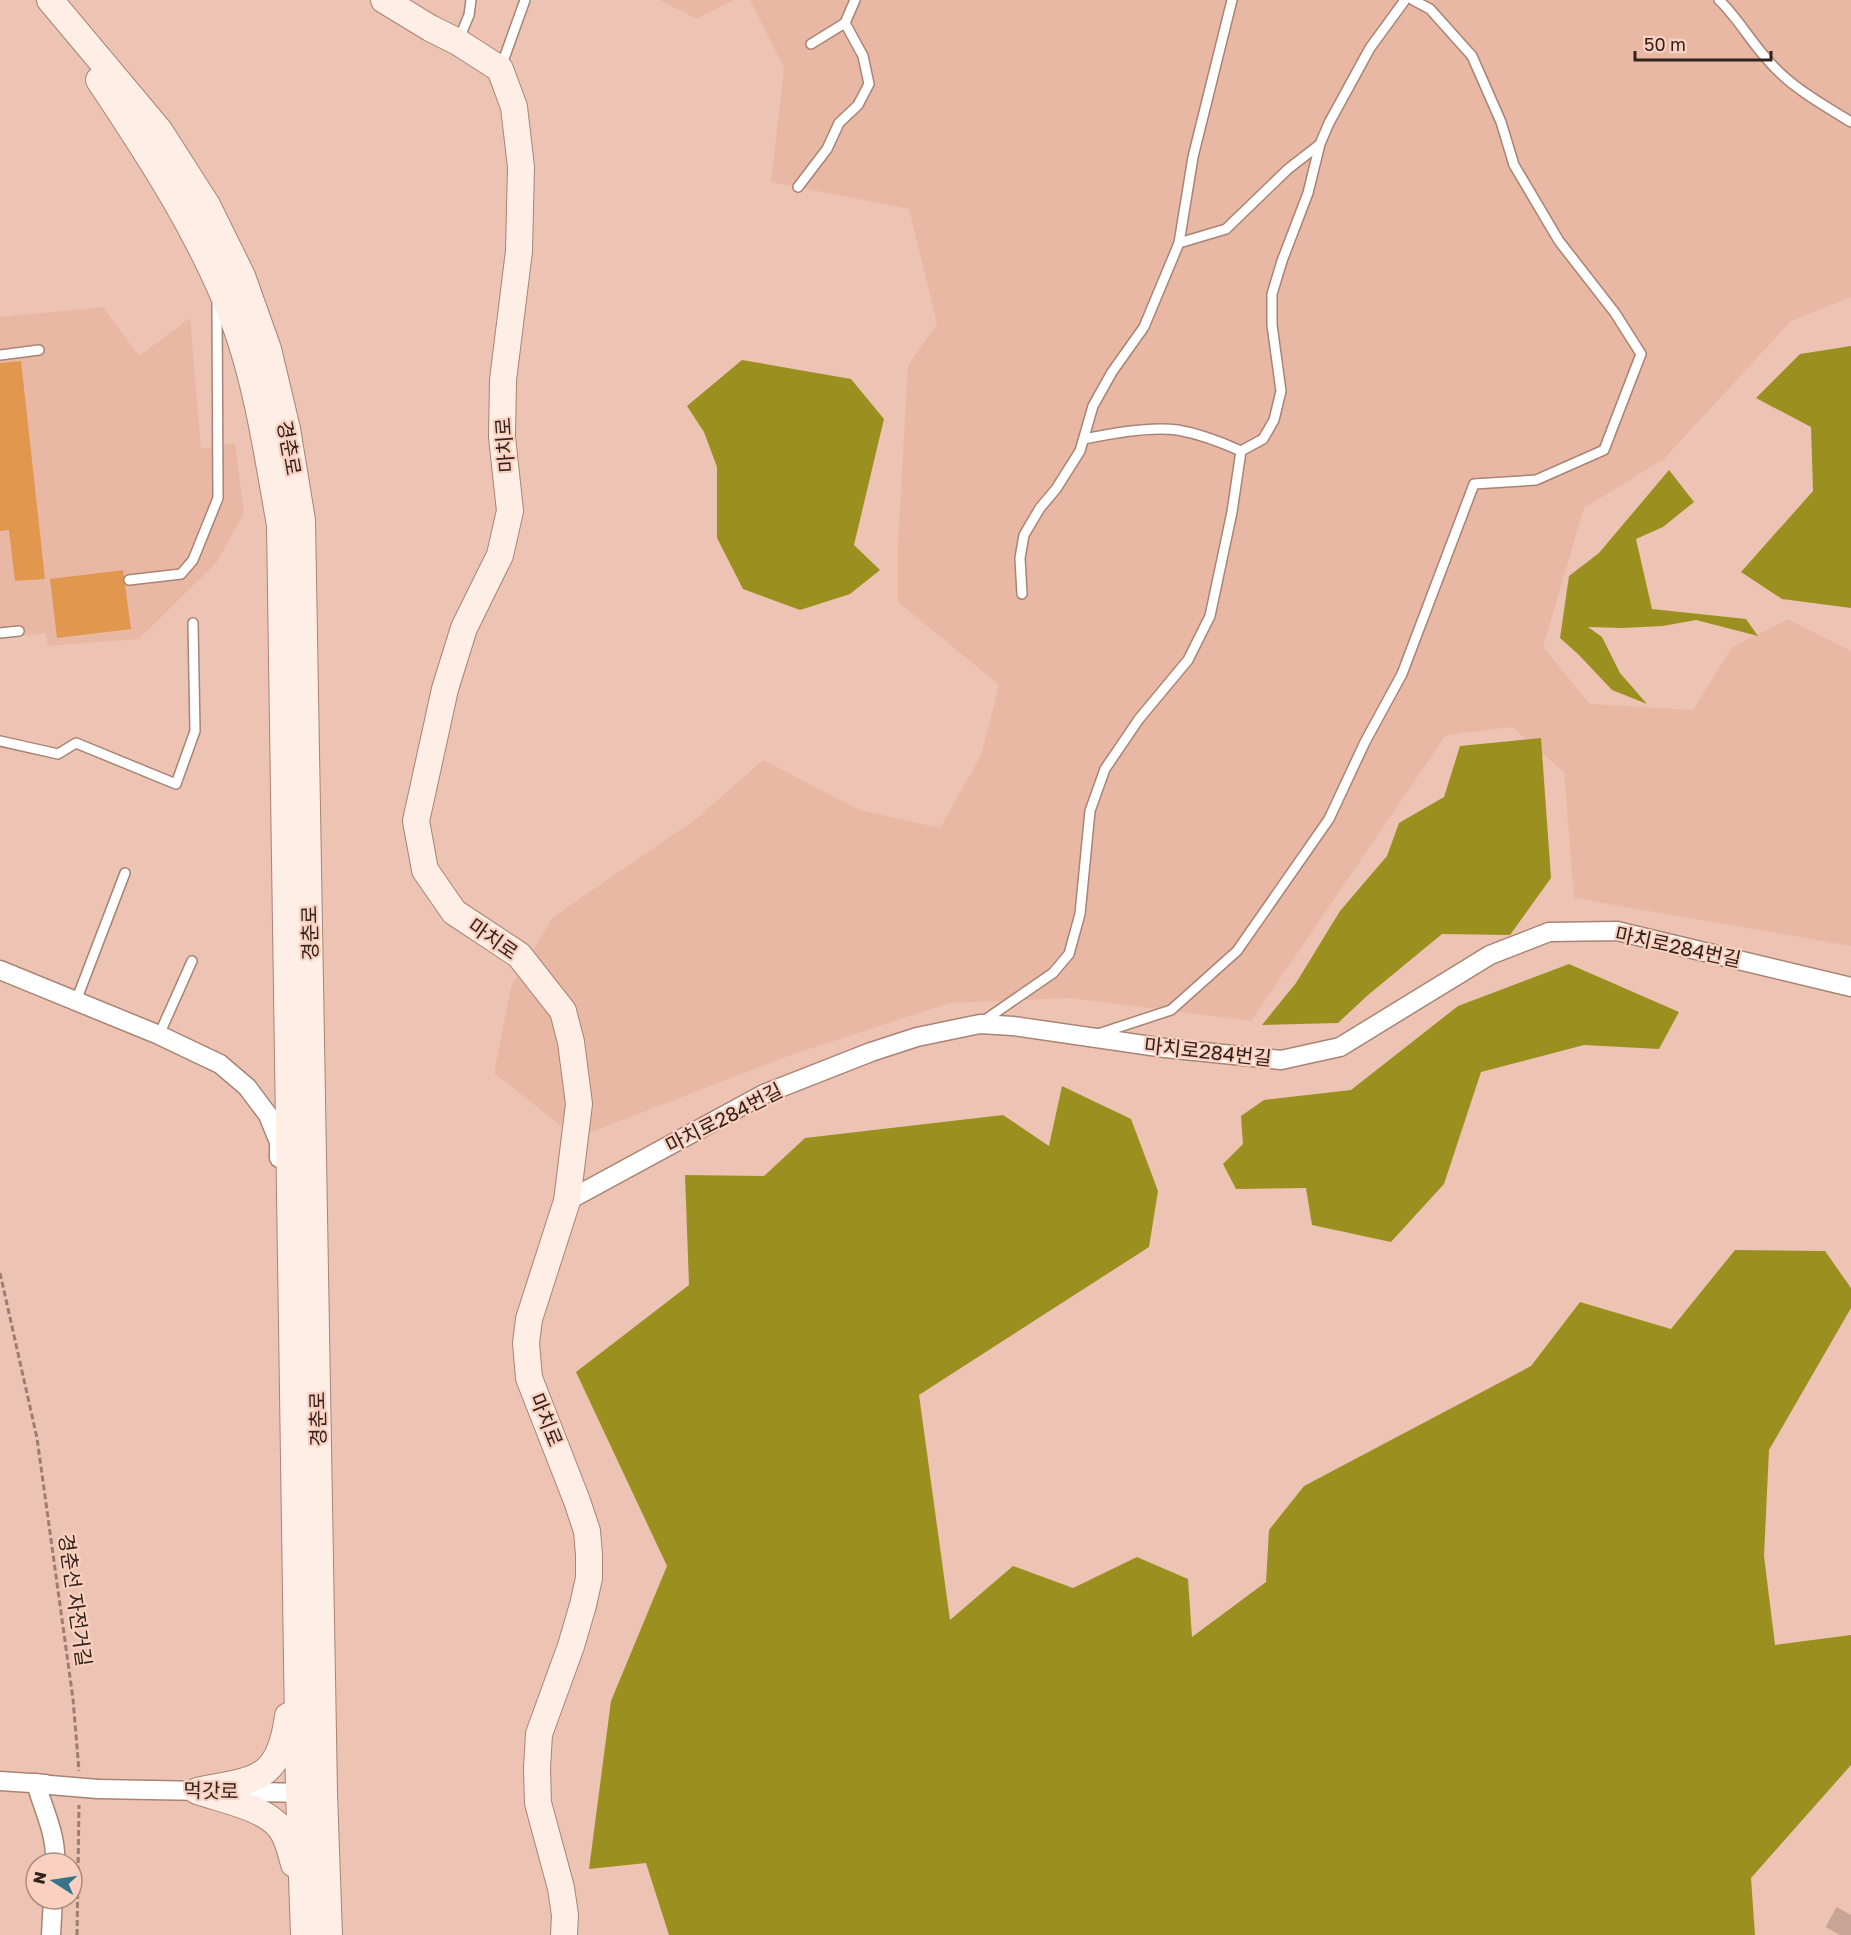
<svg xmlns="http://www.w3.org/2000/svg" width="1851" height="1935" font-family="'Golos Text','Noto Sans KR',sans-serif">
<style>
.built{fill:#e8b8a4}
.forest{fill:#9b901f}
.building{fill:#e1984e}
.lines{fill:none;stroke-linecap:round;stroke-linejoin:round}
.highway-tunnel{stroke:#c8a495;stroke-width:33;stroke-dasharray:33 16;stroke-linecap:butt}
.lane-casing{stroke:#a98373;stroke-width:12}
.street-casing{stroke:#a98373;stroke-width:21}
.secondary-casing{stroke:#a98373;stroke-width:28}
.path{stroke:#9c7e72;stroke-width:3;stroke-dasharray:6 3;stroke-linecap:butt}
.lane{stroke:#fff;stroke-width:9}
.street{stroke:#fff;stroke-width:18}
.secondary{stroke:#ffeee6;stroke-width:26}
.street-bridge-casing{stroke:#a98373;stroke-width:21;stroke-linecap:butt}
.street-bridge{stroke:#fff;stroke-width:18}
.labels{text-anchor:middle;stroke-width:4.5;stroke-linejoin:round;paint-order:stroke}
.street-label{font-size:20px;fill:#32221c;stroke:#fad1c0}
</style>
<rect width="100%" height="100%" fill="#edc4b3"/>
<g class="built">
<path d="M660,0H734L696,19Z"/>
<path d="M750,0H1851V297L1791,321L1664,459L1584,508L1543,647L1590,704L1693,710L1732,647L1788,619L1851,651V946L1574,898L1564,772L1512,727L1446,735L1251,1021L1070,998L949,1003L788,1056L576,1138L494,1073L511,987L553,917L696,819L763,760L860,810L940,828L981,755L999,685L898,602V544L908,365L937,324L909,209L771,182L784,68Z"/>
<path d="M103,307L139,356L190,318L201,449L235,443L244,513L217,562L139,639L48,646L45,633L0,639V317Z"/>
</g>
<g class="forest">
<path d="M1851,346V608L1782,599L1741,572L1813,491L1811,427L1756,398L1800,354Z"/>
<path d="M742,360L851,379L884,419L854,545L880,570L850,594L800,610L743,589L717,538V467L704,432L687,406Z"/>
<path d="M1669,470L1694,502L1663,527L1636,539L1652,609L1746,619L1758,636L1696,620L1663,626L1622,628L1588,627L1602,637L1620,673L1647,704L1612,690L1578,654L1560,638L1569,576L1599,553Z"/>
<path d="M1541,738L1551,878L1510,935L1442,934L1368,995L1338,1023L1262,1025L1296,983L1340,911L1387,856L1399,823L1444,797L1460,746Z"/>
<path d="M1569,964L1679,1012L1659,1049L1584,1045L1481,1072L1444,1184L1391,1242L1312,1225L1306,1188L1236,1189L1223,1164L1243,1144L1241,1116L1264,1100L1351,1090L1458,1006Z"/>
<path d="M1062,1086L1131,1119L1158,1191L1149,1247L919,1395L950,1620L1013,1566L1073,1588L1137,1557L1188,1579L1192,1637L1266,1582L1269,1530L1304,1486L1531,1366L1580,1302L1671,1329L1735,1250L1825,1251L1851,1288V1308L1769,1450L1764,1556L1775,1645L1851,1635V1765L1751,1878L1755,1935H669L646,1863L589,1869L611,1701L667,1566L576,1372L689,1285L685,1175L764,1176L805,1138L1003,1115L1049,1146Z"/>
</g>
<g class="building">
<path d="M21,361L45,579L15,581L9,530L0,531V363Z"/>
<path d="M123,570L131,629L57,638L50,579Z"/>
</g>
<g class="lines">
<path class="highway-tunnel" d="M1840,1935L1851,1915"/>
<defs>
<g id="lane">
<path d="M1719,0C1737,17 1749,39 1766,58C1789,86 1820,103 1851,122"/>
<path d="M459,39L469,15L471,0"/>
<path d="M811,44L845,23"/>
<path d="M501,67L525,0"/>
<path d="M798,187L827,149L839,123L858,105L869,84L863,56L845,23L855,0"/>
<path d="M1179,243L1226,229L1288,169L1319,145"/>
<path d="M0,355L39,350"/>
<path d="M1084,439C1112,433 1150,426 1178,430C1200,434 1221,442 1241,451"/>
<path d="M1241,451L1263,439L1274,420L1281,391L1272,325V294L1282,261L1308,193L1320,144L1329,123L1370,48L1405,0"/>
<path d="M129,580L181,574L193,560L218,498L217,304"/>
<path d="M1022,594L1020,558L1024,535L1040,508L1056,489L1080,451L1093,406L1112,372L1144,327L1179,243L1193,157L1232,0"/>
<path d="M0,633L19,631"/>
<path d="M0,741L58,754L76,743L176,784L195,731L193,623"/>
<path d="M76,1001L125,873"/>
<path d="M982,1022L1053,973L1069,954L1080,914L1090,811L1105,769L1139,719L1188,660L1210,616L1232,512L1241,451"/>
<path d="M1098,1034L1171,1010L1237,951L1329,819L1365,742L1402,674L1474,484L1536,480L1604,450L1641,354L1615,313L1559,241L1514,165L1501,122L1472,56L1430,9L1413,0"/>
<path d="M159,1035L192,961"/>
</g>
<g id="street">
<path d="M0,970L159,1035L220,1064L247,1087L268,1115L279,1142V1158"/>
<path d="M567,1201L764,1094L871,1052L917,1037L980,1024L1013,1026L1165,1048L1281,1060L1340,1047L1490,955L1549,932L1617,931L1851,987"/>
<path d="M0,1781L46,1784"/>
<path d="M36,1783C43,1809 57,1835 55,1863"/>
<path d="M98,1789L309,1793"/>
<path d="M51,1935L53,1899"/>
</g>
<g id="secondary">
<path d="M50,0L159,130L207,205L242,276L268,349L287,429L302,520L324,1793L329,1935"/>
<path d="M384,0L430,28L458,42L500,69L514,107L521,167L519,251L503,380L502,437L510,511L500,555L464,628L445,689L416,821L425,870L454,912L519,955L563,1011L571,1042L579,1104L567,1201L529,1319L526,1343L529,1378L577,1501L587,1531L589,1555V1578L583,1605L571,1646L539,1734L537,1769L538,1803L561,1888L565,1915L564,1935"/>
<path d="M99,80C151,158 202,236 235,324C258,387 268,459 280,525L299,1793L304,1935"/>
<path d="M197,1791C255,1779 279,1783 288,1716"/>
<path d="M200,1792C224,1800 266,1808 281,1829C288,1839 291,1853 294,1864"/>
</g>
</defs>
<use href="#lane" class="lane-casing"/>
<use href="#street" class="street-casing"/>
<use href="#secondary" class="secondary-casing"/>
<g class="path">
<path d="M0,1273L37,1438L73,1699L79,1771"/>
<path d="M77,1935L79,1805"/>
</g>
<use href="#lane" class="lane"/>
<use href="#street" class="street"/>
<use href="#secondary" class="secondary"/>
<defs>
<path id="street-bridge" d="M50,1785L98,1789"/>
</defs>
<use href="#street-bridge" class="street-bridge-casing"/>
<use href="#street-bridge" class="street-bridge"/>
</g>
<g class="labels">
<g class="street-label">
<text transform="translate(505 445) rotate(-94)" y="7">마치로</text>
<text transform="translate(289 448) rotate(80)" y="7">경춘로</text>
<text transform="translate(310 933) rotate(-91)" y="7">경춘로</text>
<text transform="translate(493 939) rotate(35)" y="7">마치로</text>
<text transform="translate(1678 947) rotate(12)" y="7">마치로284번길</text>
<text transform="translate(1208 1052) rotate(6)" y="7">마치로284번길</text>
<text transform="translate(724 1118) rotate(-27)" y="7">마치로284번길</text>
<text transform="translate(318 1419) rotate(-91)" y="7">경춘로</text>
<text transform="translate(546 1420) rotate(68)" y="7">마치로</text>
<text transform="translate(75 1600) rotate(82)" y="7">경춘선 자전거길</text>
<text transform="translate(211 1791) rotate(1)" y="7">먹갓로</text>
</g>
</g>
<g transform="translate(54 1881) rotate(282)"><circle r="28" fill="#fad1c0" stroke="#aa8b7e" stroke-width="1.5"/>
<path d="M0-4.5L10 22L0 15L-10 22Z" fill="#367489"/>
<text y="-9" font-size="16" font-weight="bold" text-anchor="middle" fill="#32221c">N</text>
</g>
<path d="M1635 51v9h136v-9" fill="none" stroke="#32221c" stroke-width="3"/>
<text x="1644" y="51" font-size="18" fill="#32221c" stroke="#fad1c0" stroke-width="4.5" paint-order="stroke">50 m</text>
</svg>
